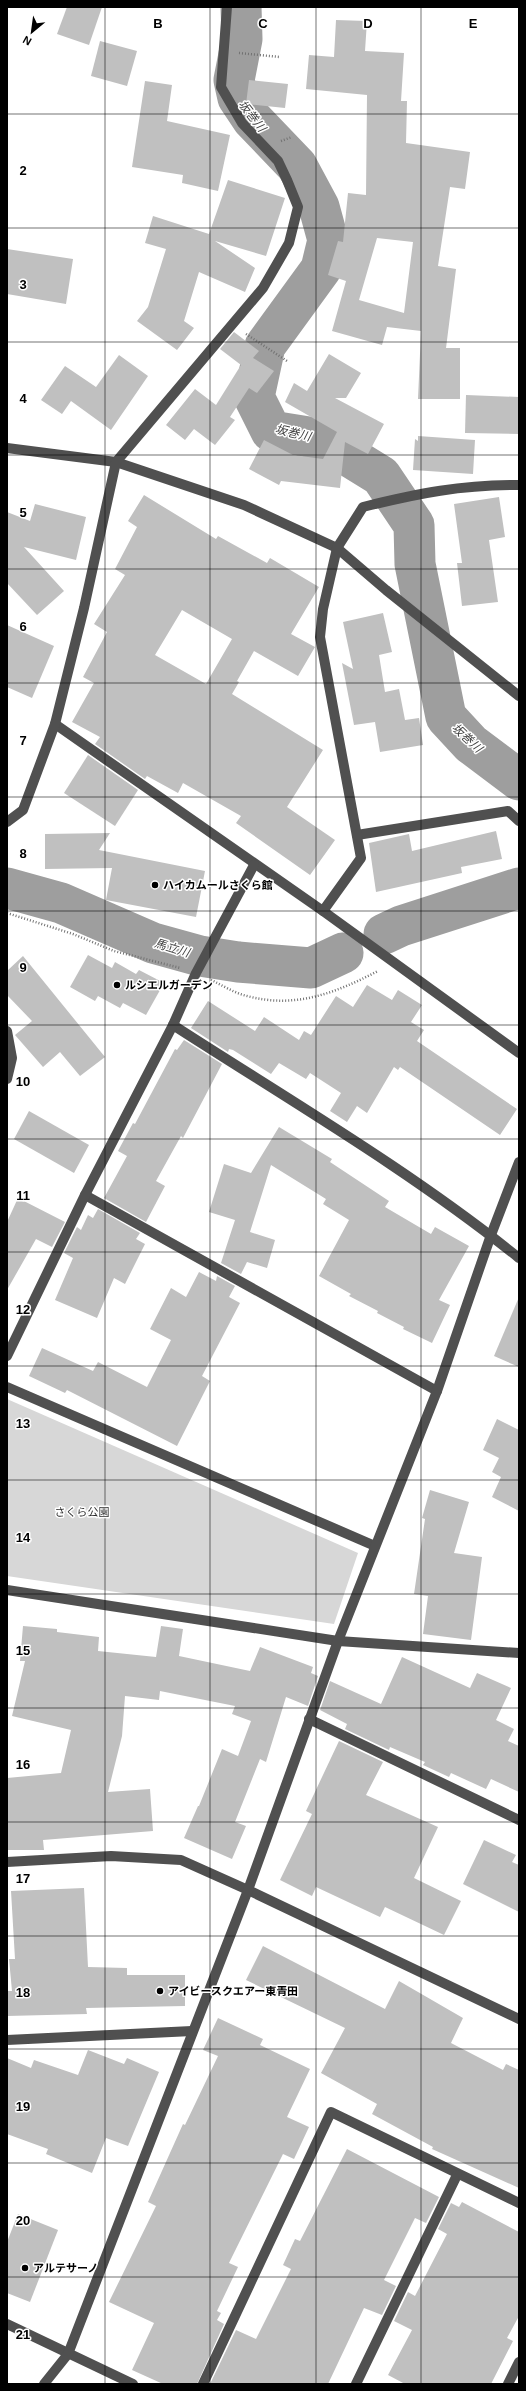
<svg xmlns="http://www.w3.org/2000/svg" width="526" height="2391" font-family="Arial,'Noto Sans JP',sans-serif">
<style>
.green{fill:#d7d7d7}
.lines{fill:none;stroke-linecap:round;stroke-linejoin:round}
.river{stroke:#9e9e9e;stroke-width:41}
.building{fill:#c0c0c0;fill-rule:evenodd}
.path{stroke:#727272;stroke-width:2.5;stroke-dasharray:1 2;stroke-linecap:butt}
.minor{stroke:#505050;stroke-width:10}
.grid{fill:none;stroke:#000;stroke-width:1;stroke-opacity:0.55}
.poi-dot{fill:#000;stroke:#fff;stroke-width:1.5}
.labels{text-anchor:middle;stroke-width:3;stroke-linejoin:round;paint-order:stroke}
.poi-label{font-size:11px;font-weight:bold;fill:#000;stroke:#fff;text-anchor:start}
.park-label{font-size:11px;fill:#2e2e2e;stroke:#fff}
.water-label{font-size:12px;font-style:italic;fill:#3f3f3f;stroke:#fff}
.grid-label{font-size:13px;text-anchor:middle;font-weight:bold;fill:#000;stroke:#fff;stroke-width:3;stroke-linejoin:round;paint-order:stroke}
</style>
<rect width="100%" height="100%" fill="#fff"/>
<path class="green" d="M7,1399L358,1553L334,1624L7,1576Z"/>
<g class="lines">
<g class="river">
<path d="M241,7L242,39L234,80L238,98L252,119L297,166L319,207L328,240L321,269L265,346L254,397L271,431L321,439L381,476L414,525L415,564L446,717L471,744L519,780"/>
<path d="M7,888L61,903L153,943L200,956L238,962L311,968L343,953"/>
<path d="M384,934L401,926L519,888"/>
</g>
</g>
<g class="building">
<path d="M67,7H102L89,45L57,34Z"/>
<path d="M336,20L367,21L365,51L404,53L401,101H407L406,143L470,152L465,189L450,187L438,266L456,269L446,348H460V399H418L421,331L387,327L382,345L332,331L346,281L328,275L338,241L343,242L348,193L366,195L367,95L306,89L309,55L334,57ZM377,238L413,242L404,313L359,300Z"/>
<path d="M100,41L137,51L127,86L91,76Z"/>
<path d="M249,80L288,84L285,108L246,104Z"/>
<path d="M145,81L172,85L167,121L230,135L218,191L182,183L183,175L132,167Z"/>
<path d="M228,180L285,198L266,256L215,241L255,268L245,292L199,272L184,321L194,328L177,350L137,321L148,307L166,249L145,243L153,216L209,234Z"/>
<path d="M7,249L73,259L66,304L7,294Z"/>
<path d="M234,332L259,351L253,358L274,371L257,393L249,388L230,417L235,420L215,445L194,429L185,440L166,425L195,389L216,405L241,365L220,349Z"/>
<path d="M329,354L361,373L346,398H335L384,424L368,454L345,442L340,488L281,481L279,485L249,469L264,440L293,455L323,459L337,432L285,402L294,383L307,391Z"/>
<path d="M119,355L148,376L111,430L71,401L62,414L41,400L65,366L96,387Z"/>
<path d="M466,395L519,397V434L465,433Z"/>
<path d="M418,436L475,440L473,474L413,470L415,439L418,441Z"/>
<path d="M144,495L216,539L218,536L267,563L270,558L319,587L291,634L315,647L298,676L254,651L237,681L239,682L232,694L323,750L287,807L335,840L310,875L236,823L241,816L183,783L178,793L147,776L145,779L95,744L100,737L72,722L94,683L83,677L107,632L94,624L125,575L115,569L137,527L128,521ZM182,610L232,639L206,684L155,655Z"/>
<path d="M499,497L505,537L489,540L498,602L462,606L457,563H462L454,504Z"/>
<path d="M35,504L86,517L76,560L24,547L64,591L37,615L7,583V512L30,521Z"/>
<path d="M383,613L392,652L379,655L385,692L399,689L405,720L419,718L423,745L380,752L375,722L354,725L342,663L353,669L343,622Z"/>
<path d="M7,625L54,646L32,698L7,687Z"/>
<path d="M88,755L138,790L115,826L64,793Z"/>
<path d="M496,831L502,859L461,867L462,873L376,892L369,843L409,834L412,851Z"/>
<path d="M110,833L99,850L205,871L196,917L106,900L112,868L45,869V834Z"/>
<path d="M88,955L112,968L115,962L136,974L139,970L164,983L146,1015L123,1003L120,1008L98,996L95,1001L70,987Z"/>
<path d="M23,956L105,1057L80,1076L60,1052L43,1067L15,1035L32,1021L7,995V971Z"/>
<path d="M367,985L392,1000L398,990L422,1005L411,1022L424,1030L417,1041L517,1109L500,1135L400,1067L398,1070L394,1067L367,1113L357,1106L347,1122L330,1111L341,1093L310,1073L306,1079L279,1063L271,1074L233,1050L229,1049L228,1052L191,1028L208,1001L255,1031L264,1017L299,1040L304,1031L311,1035L336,996L353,1007Z"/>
<path d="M184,1040L222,1064L183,1138L181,1136L156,1181L165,1186L146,1222L104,1198L127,1156L118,1151L133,1123L135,1124L175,1049L177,1050Z"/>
<path d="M29,1111L89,1145L74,1173L14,1139Z"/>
<path d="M279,1127L332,1159L330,1162L389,1201L385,1207L431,1234L435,1227L469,1246L439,1300L450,1305L432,1343L403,1329L404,1327L377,1313L378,1311L349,1296L351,1294L319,1276L349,1220L323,1204L326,1199L271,1165L250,1232L275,1240L267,1268L247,1262L241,1274L221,1263L235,1220L209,1212L224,1164L251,1173Z"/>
<path d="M18,1198L65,1222L52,1247L36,1239L7,1290V1222Z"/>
<path d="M98,1209L140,1233L136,1239L145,1244L125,1284L114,1278L97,1318L55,1300L73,1258L64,1253L77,1227L81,1230L88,1215L93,1218Z"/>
<path d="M199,1272L216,1281L217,1276L235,1286L229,1297L240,1303L202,1376L210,1381L177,1446L67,1390L65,1393L29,1376L42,1348L93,1371L98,1362L147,1387L171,1340L150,1329L171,1288L186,1297Z"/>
<path d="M519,1297V1367L494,1356Z"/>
<path d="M497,1419L519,1430V1511L492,1497L501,1477L492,1472L499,1458L483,1450Z"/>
<path d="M430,1490L469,1502L454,1553L482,1557L471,1640L423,1634L428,1596L414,1594L425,1519L422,1518Z"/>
<path d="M23,1626L57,1629V1632L99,1637L98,1651L156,1657L161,1626L183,1629L179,1656L250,1671L260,1647L313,1667L311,1673L318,1676L308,1706L286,1697L266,1762L260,1759L235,1822L246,1826L232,1859L184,1838L198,1806H199L222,1749L238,1756L251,1721L232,1714L235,1706L160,1691L159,1700L125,1696L122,1736L108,1792L150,1789L153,1831L43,1840L44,1850H7V1778L61,1773L71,1730L12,1716L25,1661H20Z"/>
<path d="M402,1657L470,1688L477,1673L511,1688L496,1720L514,1729L508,1741L519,1746V1792L491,1779L486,1789L451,1773L449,1777L423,1765L425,1762L390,1747L389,1750L345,1729L347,1724L320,1710L330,1681L381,1704Z"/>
<path d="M339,1741L383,1762L366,1795L438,1827L414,1878L461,1901L444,1935L385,1907L380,1917L316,1887L312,1896L280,1880L312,1814L306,1811Z"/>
<path d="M484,1840L516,1855L512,1862L519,1865V1912L463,1884Z"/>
<path d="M84,1888L88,1967L127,1968V1975H185V2006L86,2008L87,2014L7,2016V1991H12L9,1959H15L11,1891Z"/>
<path d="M263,1946L385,2009L399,1981L463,2018L451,2043L503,2070L506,2064L519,2070V2188L432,2149L433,2147L372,2114L377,2104L321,2073L345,2028L246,1980Z"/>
<path d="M218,2018L263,2039L260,2045L310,2069L287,2117L309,2127L294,2159L283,2154L229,2263L238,2267L217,2311L221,2313L217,2320L224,2324L197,2384H163L132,2370L154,2323L109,2302L156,2206L148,2202L183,2124L185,2125L218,2056L203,2050Z"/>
<path d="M88,2050L124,2064L127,2058L159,2072L128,2146L106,2138L92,2173L46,2154L48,2149L7,2134V2058L31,2068L34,2060L78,2075Z"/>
<path d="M347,2149L439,2197L426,2223L415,2218L384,2280L396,2286L382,2315L364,2308L328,2384H210L236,2330L256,2339L291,2269L283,2265L295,2239L300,2241Z"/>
<path d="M462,2202L519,2232V2316L507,2338L513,2341L491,2384H405L388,2375L412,2330L394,2321L408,2292L415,2296L447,2234L438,2229L451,2203L459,2207Z"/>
<path d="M18,2214L58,2230L30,2302L7,2293V2242Z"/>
</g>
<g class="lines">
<g class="path">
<path d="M239,53L280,57"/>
<path d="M281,141L292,137"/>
<path d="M246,334L287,361"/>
<path d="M7,913L73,934L114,951L180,968"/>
<path d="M211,980C222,985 234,993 247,996C296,1009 335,993 378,971"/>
</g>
<g class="minor">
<path d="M7,448L116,462L244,505L337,548L386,590L519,696"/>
<path d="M55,724L323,911L519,1053"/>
<path d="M7,822L23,810L55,724L84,608L116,462L263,288L289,243L298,207L287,180L278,161L242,123L221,87L227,7"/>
<path d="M357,835L508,811L519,821"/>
<path d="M323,911L361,858L320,637L323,609L337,548L363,507C419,493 461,485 519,485"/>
<path d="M173,1025C289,1100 411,1171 519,1258"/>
<path d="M7,1031L12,1058L7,1079"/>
<path d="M85,1195L437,1391"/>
<path d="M7,1356L85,1195L173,1025L196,973L254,865"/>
<path d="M7,1387L375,1546"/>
<path d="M7,1590L338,1641L519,1653"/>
<path d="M309,1719L519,1820"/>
<path d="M7,1862L111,1856L181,1860L248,1890L519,2019"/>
<path d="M7,2040L192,2031"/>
<path d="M7,2324L133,2384"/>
<path d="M44,2384L68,2354L248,1890L338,1641L437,1391L491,1235L519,1162"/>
<path d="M203,2384L331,2112L519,2203"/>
<path d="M356,2384L457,2175"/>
<path d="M508,2384L519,2362"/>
</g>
</g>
<path class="grid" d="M105,7V2384M210,7V2384M316,7V2384M421,7V2384M7,114H519M7,228H519M7,342H519M7,455H519M7,569H519M7,683H519M7,797H519M7,911H519M7,1025H519M7,1139H519M7,1252H519M7,1366H519M7,1480H519M7,1594H519M7,1708H519M7,1822H519M7,1936H519M7,2049H519M7,2163H519M7,2277H519"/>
<g class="poi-dot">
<circle cx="155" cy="885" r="4"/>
<circle cx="117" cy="985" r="4"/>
<circle cx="160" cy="1991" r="4"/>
<circle cx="25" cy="2268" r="4"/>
</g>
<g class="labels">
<g class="poi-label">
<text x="163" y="889">ハイカムールさくら館</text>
<text x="125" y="989">ルシエルガーデン</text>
<text x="168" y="1995">アイビースクエアー東青田</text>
<text x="33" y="2272">アルテサーノ</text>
</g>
<g class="park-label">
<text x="82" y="1516">さくら公園</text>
</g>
<g class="water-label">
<text transform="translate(252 116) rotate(52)" y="4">坂巻川</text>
<text transform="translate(293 433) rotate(13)" y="4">坂巻川</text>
<text transform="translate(467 738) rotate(43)" y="4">坂巻川</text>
<text transform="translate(172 948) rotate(17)" y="4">馬立川</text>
</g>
</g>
<g class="grid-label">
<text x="158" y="28">B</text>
<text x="263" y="28">C</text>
<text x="368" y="28">D</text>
<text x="473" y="28">E</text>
<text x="23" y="175">2</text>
<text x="23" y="289">3</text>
<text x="23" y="403">4</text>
<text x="23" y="517">5</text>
<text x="23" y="631">6</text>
<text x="23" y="745">7</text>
<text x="23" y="858">8</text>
<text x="23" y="972">9</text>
<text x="23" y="1086">10</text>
<text x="23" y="1200">11</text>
<text x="23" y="1314">12</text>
<text x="23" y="1428">13</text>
<text x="23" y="1542">14</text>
<text x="23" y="1655">15</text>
<text x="23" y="1769">16</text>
<text x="23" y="1883">17</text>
<text x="23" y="1997">18</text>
<text x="23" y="2111">19</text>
<text x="23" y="2225">20</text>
<text x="23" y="2339">21</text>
</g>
<rect width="526" height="2391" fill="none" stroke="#000000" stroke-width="16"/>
<g transform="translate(32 32) rotate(209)" stroke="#ffffff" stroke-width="3" paint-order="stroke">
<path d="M0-3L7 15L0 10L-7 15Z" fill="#000000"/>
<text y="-6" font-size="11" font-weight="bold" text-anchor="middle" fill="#000000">N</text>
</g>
</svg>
